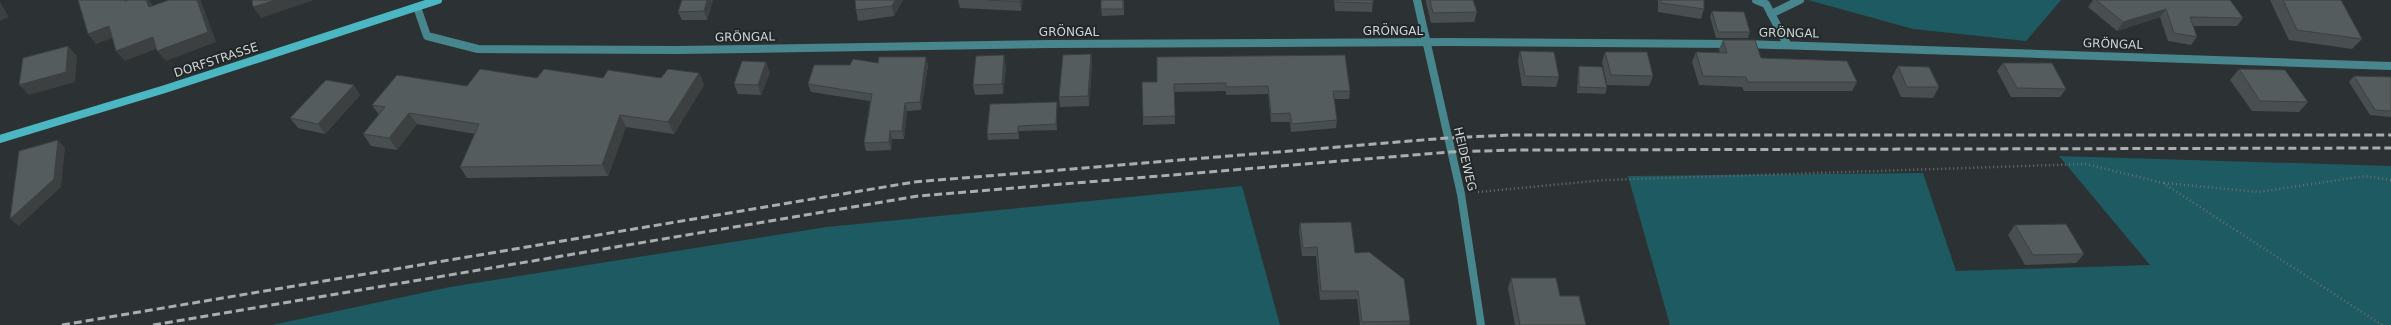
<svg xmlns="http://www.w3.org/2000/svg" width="2391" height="325" font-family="'DejaVu Sans',sans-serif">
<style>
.green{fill:#1d5a61}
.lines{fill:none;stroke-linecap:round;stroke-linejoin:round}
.path{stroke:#6a6f70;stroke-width:2.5;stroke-dasharray:1 3;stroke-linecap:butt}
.lane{stroke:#48868e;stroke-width:8}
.street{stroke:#48868e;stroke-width:8}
.secondary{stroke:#4bb7c3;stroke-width:8}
.rail{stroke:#aaaeaf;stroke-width:3;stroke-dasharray:8 4;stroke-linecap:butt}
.wall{fill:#494f50}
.shaded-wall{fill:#3c4041}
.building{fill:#555c5d;stroke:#3c4041}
.labels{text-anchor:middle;stroke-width:4;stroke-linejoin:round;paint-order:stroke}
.street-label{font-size:12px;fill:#cfd3d4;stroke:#222829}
</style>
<rect width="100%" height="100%" fill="#2c3233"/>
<g class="green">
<path d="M1808,0H2061L2026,41L1913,29Z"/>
<path d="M2059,156L2391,166V325H1670L1628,176L1923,173L1956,271L2150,265Z"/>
<path d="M1242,186L1280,325H272L450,287L827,227Z"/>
</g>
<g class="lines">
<g class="path">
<path d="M2164,183L2259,192L2365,176L2391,180"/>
<path d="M1478,192L1605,180L2086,164L2163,183L2382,325"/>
</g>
<path class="lane" d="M1771,14L1800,0"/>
<g class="street">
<path d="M1417,0L1461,194L1481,325"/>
<path d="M1756,0L1766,4L1787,44"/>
<path d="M417,7L427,36L478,49L679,50L1050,44L1450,42L1731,44"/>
<path d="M1746,44L2391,66"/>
</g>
<path class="secondary" d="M0,139L165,89L438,0"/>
<g class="rail">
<path d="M62,325L914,182L1447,138L1510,135H2391"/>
<path d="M153,325L918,196L1450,152L1514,150L2391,148"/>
</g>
</g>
<g class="wall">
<path d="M713,0L707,20H682L678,12Z"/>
<path d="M855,0H903L894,16L858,21L856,10Z"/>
<path d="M958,0H1023L1021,11L960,8Z"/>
<path d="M1124,0V15L1102,16L1101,9Z"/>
<path d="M1334,0H1373L1372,12L1335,11Z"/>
<path d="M1426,0H1473L1477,12L1474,22L1431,23L1426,2Z"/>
<path d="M1658,0H1704V9L1701,19L1658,12Z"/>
<path d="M2093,0H2230L2243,18L2237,26H2193L2197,37L2191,45L2168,41L2160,17L2117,31L2088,7Z"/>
<path d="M2270,0H2341L2362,39L2352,49L2289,40Z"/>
<path d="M1712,11L1750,32L1748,38H1716L1710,17Z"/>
<path d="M1723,40L1761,58L1857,82L1852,91H1744L1742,87L1699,85L1692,62L1696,52L1720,53L1719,49Z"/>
<path d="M1520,51L1559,77L1556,87L1522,86L1518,61Z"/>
<path d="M1605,52L1653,76L1649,86L1607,85L1602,62Z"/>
<path d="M1091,54L1092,65L1089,106L1060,107L1059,97Z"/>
<path d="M1157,57L1350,91L1349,99H1334L1337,120L1336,128L1291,132L1290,122H1271L1268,94L1226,95V91L1174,92L1175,124L1143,125V117L1157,82Z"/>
<path d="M878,63L928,65L921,110L907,111L904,139H892L891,150L866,151L864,143L870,101L811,92L808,84L850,65Z"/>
<path d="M2003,63L2066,89L2060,97H2011L1997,71Z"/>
<path d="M1006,66L1003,94L975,95L973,85Z"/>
<path d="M1579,66L1607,88L1605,94L1577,93L1578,72Z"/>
<path d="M1898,66L1939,87L1933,98L1901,97L1892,77Z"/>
<path d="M2239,69L2308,102L2299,112L2252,111L2230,80Z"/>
<path d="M770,72L761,95L738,94L734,84Z"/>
<path d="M699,73L704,85L674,134L626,127L608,176L467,178L460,167L475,134L417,124L397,150L371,146L363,134L379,115L372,105L467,86L537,78H661Z"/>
<path d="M2354,76L2391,77V117L2370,115L2349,82Z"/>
<path d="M360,95L325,134L298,128L290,118Z"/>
<path d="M1057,107V130L1019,131V139L988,140L987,134Z"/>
<path d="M1300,223L1355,253L1410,321L1409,325H1360L1357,299L1320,300L1316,256H1302L1299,231Z"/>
<path d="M2015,225L2084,254L2076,263L2025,265L2008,235Z"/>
<path d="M1511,278L1560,296L1586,325H1515L1508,288Z"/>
</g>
<g class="shaded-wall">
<path d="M146,0H149L152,4L157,18L149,7Z"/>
<path d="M197,0H200L201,1L216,42L166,61L157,51Z"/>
<path d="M276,0H314L261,18L253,7Z"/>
<path d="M707,0H713L707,20L704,11Z"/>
<path d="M895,0H903L894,16L892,6Z"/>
<path d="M1020,0H1023L1021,11L1020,2Z"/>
<path d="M0,2L9,17L0,21Z"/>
<path d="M2166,9L2160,17L2117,31L2123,22Z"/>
<path d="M109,26L118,36L96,44L88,34Z"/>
<path d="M153,37L161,47L125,61L116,51Z"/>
<path d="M68,46L77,56L75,82L29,95L19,85Z"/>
<path d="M1091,54L1092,65L1089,106L1088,96Z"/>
<path d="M1004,55L1006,66L1003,94L1002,84Z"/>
<path d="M926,57L928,65L921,110L920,102Z"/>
<path d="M766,62L770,72L761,95L758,85Z"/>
<path d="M699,73L704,85L674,134L668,122Z"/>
<path d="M354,85L360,95L325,134L318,124Z"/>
<path d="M1057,102V130L1056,124Z"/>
<path d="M905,103L907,111L904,139L902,131Z"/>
<path d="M409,113L417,124L397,150L389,138Z"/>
<path d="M620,115L626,127L608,176L602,165Z"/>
<path d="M1018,126L1019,131V139L1018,133Z"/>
<path d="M890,131L892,139L891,150L889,142Z"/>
<path d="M58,140L65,148L61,187L19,226L10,219Z"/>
</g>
<g class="building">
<path d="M78,0H124L125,1L128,0H146L149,7L169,0H197L208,32L157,51L153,37L116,51L109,26L88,34Z"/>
<path d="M252,0H276L253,7Z"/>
<path d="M682,0H707L704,11L678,12Z"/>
<path d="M855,0H895L892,6L856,10Z"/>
<path d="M987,0H1020V2Z"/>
<rect x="1101" y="0" width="22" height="9"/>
<path d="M1336,0H1373V3L1336,2Z"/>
<path d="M1430,0H1473L1477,12L1433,13Z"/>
<path d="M1661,0H1704V9L1661,3Z"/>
<path d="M2096,0H2230L2243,18L2190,17L2197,37L2174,33L2166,9L2123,22Z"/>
<path d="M2283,0H2341L2362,39L2297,30Z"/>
<path d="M1712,11L1744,12L1750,32H1718Z"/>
<path d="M1723,40H1755L1761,58L1847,61L1857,82H1748L1746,77L1703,76L1696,52L1727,53Z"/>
<path d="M68,46L66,72L19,85L23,58Z"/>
<path d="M1520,51L1554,52L1559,77L1525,76Z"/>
<path d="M1605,52H1647L1653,76L1611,75Z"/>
<path d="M1091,54L1088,96L1059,97L1063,55Z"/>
<path d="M1004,55L1002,84L973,85L976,56Z"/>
<path d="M1345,55L1350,91H1333L1337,120L1292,124L1290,113L1271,114L1268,86L1226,87V83L1174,84L1175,116L1143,117L1142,82H1157V57Z"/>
<path d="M879,57H926L920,102L905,103L902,131H890L889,142L864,143L872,94L808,84L814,65H850L853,59L878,63Z"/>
<path d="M742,61L766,62L758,85L734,84Z"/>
<path d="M2003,63H2052L2066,89L2017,88Z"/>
<path d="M1579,66L1602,67L1607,88L1579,87Z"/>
<path d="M1898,66L1929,67L1939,87H1907Z"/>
<path d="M480,69L537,78L544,69L603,78L608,70L661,78L668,69L699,73L668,122L620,115L602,165L460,167L479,124L409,113L389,138L363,134L385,107L372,105L397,75L467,86Z"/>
<path d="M2239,69L2285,70L2308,102L2260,101Z"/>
<path d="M2354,76L2391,77V111L2375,110Z"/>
<path d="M326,80L354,85L318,124L290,118Z"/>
<path d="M1057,102L1056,124L1018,126V133L987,134L990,104Z"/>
<path d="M58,140L54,179L10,219L19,151Z"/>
<path d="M1351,222L1355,253L1369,252L1404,279L1410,321L1362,322L1358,291H1321L1317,247L1303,248L1300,223Z"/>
<path d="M2066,224L2084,254L2033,255L2015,225Z"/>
<path d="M1511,278H1556L1560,296H1579L1586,325H1520Z"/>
</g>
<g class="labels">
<g class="street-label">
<text x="1393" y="35">GRÖNGAL</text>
<text x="1069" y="36">GRÖNGAL</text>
<text transform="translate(1789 33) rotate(1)" y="4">GRÖNGAL</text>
<text transform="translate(745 37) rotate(-1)" y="4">GRÖNGAL</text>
<text transform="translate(2113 44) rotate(2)" y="4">GRÖNGAL</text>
<text transform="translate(216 60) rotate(-18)" y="4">DORFSTRASSE</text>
<text transform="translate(1465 159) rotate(77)" y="4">HEIDEWEG</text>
</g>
</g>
</svg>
